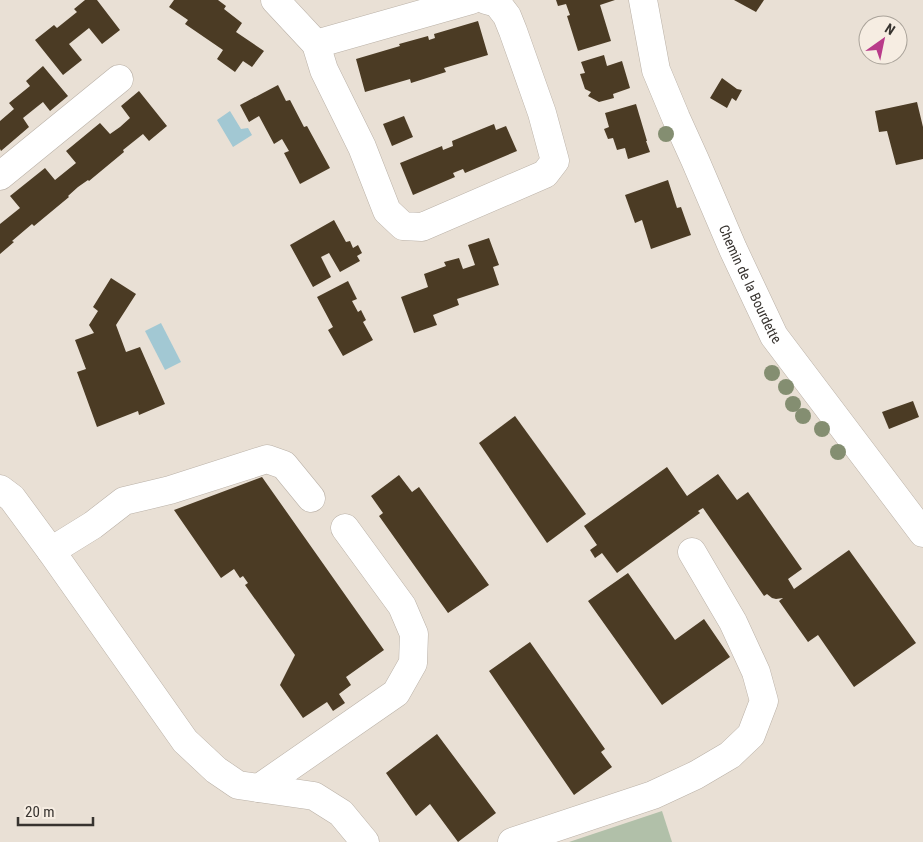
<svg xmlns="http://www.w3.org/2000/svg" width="923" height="842" font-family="'Roboto Condensed',sans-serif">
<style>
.green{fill:#b1c0a9}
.water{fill:#a2c8d3}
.building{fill:#4b3b24}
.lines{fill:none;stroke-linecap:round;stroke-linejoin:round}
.minor-casing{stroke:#bab1a7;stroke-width:29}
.minor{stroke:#fff;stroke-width:28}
.tree{fill:#848e71}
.labels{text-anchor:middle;stroke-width:5;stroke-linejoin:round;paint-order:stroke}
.street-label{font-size:14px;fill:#37332f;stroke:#f6ede2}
</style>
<rect width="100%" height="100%" fill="#e9e0d5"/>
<path class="green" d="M662,811L672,842H569Z"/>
<g class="water">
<path d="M230,111L241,129L248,128L252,135L233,147L217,120Z"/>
<path d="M161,323L181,362L165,370L145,331Z"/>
</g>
<g class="building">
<path d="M85,0H97L120,30L102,44L89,28L69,44L82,60L63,75L35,40L54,25L57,28L77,12L74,9Z"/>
<path d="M174,0H218L226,6L224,9L242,23L236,32L264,51L252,67L243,61L235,72L217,59L223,50L185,24L188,20L169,7Z"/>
<path d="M556,0H615L600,5L611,41L578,51L567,16L570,15L566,4L558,6Z"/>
<path d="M734,0H764L756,12Z"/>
<path d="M478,21L488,55L444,68L446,72L411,83L410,79L365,92L356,59L400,46L399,44L428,36L429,40L435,38L434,34Z"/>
<path d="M604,55L607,66L622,61L630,88L613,94L614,98L599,102L588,96L591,92L585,89L580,74L585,73L581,62Z"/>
<path d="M43,66L68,96L50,111L43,102L23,118L29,127L1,151L0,149V121L14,109L9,103L30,86L26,81Z"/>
<path d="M722,78L737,89L742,90L736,101L732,98L727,108L710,98Z"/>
<path d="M278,85L286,101L290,100L304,127L307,126L330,168L300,184L284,153L289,151L282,139L274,144L259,116L249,122L240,105Z"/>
<path d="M139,91L167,126L149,141L143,134L123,150L124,152L89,181L88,180L78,187L68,196L69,197L34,226L32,224L12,241L14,242L0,254V224L20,208L10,196L45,168L55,180L76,163L66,151L100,123L110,134L120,127L130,118L121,106Z"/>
<path d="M917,102L923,127V159L896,165L887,131L879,132L875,111Z"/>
<path d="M636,104L647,141H646L650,152L628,159L625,148L617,150L613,138L608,139L604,129L609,127L605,113Z"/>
<path d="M404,116L413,137L392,146L383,124Z"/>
<path d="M494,124L496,130L506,126L517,151L465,173L463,169L453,173L455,177L413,195L400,163L442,146L443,150L453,146L452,141Z"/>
<path d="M668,180L677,208L681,207L691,235L651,249L642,220L635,223L625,195Z"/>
<path d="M334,220L346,242L350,241L353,248L358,245L362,253L357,256L360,261L340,272L329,253L321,257L331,277L313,287L290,245Z"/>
<path d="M489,238L499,265L493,267L499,285L457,299L459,305L433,315L437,325L414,333L401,297L428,287L424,274L446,266L444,262L459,258L463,269L475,265L468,245Z"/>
<path d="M111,278L136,294L116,325L126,352L140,347L165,404L139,415L138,411L97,427L77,372L86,369L75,340L94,333L89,325L98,311L93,307Z"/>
<path d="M348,281L357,299L352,301L358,312L361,310L366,320L363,322L373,340L343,356L328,330L333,327L317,297Z"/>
<path d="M913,401L919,417L889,429L882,412Z"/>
<path d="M515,416L586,514L547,543L479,443Z"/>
<path d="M667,467L687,496L718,474L737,500L748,492L802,569L788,579L794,589L849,550L916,643L854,687L818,635L808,642L779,601L783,598L776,599L772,598L767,594L764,596L703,508L698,511L700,513L617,573L602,553L595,558L590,550L597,545L584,526Z"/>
<path d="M399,475L412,492L419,487L489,585L448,613L379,516L383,513L371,496Z"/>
<path d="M262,477L384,650L346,677L351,685L339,694L345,703L333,711L327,702L303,718L280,685L295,655L245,585L248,583L243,576L240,578L234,569L221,578L174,510Z"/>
<path d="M628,573L675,640L704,619L730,657L662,705L588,601Z"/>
<path d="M530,642L605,749L601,752L612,767L574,795L489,671Z"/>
<path d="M437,734L496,813L458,842L430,804L416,816L386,773Z"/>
</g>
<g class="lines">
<defs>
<g id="minor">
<path d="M275,0L316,44L324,70L362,147L387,211L403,226L422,227L545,174L555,161L542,113L513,31L507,16L497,3L486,0"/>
<path id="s1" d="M643,0L656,70L676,118L695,160L733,249L774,336L923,533"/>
<path d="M316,44L471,0"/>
<path d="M0,176L119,79"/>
<path d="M0,489L12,498L51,551L185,741L216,770L238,785L314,796L341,813L365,842"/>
<path d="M51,551L93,525L124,501L170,490L267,459L284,465L311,498"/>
<path d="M259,788L396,693L413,663L414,634L402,606L345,528"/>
<path d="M512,842L653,795L696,775L730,755L751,735L764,701L756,672L733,622L692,552"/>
</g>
</defs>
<use href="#minor" class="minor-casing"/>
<use href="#minor" class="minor"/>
</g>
<g class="tree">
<circle cx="666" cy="134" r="8"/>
<circle cx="772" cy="373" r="8"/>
<circle cx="786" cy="387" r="8"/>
<circle cx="793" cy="404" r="8"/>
<circle cx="803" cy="416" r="8"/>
<circle cx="822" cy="429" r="8"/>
<circle cx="838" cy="452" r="8"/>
</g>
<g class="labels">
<g class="street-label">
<text dy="5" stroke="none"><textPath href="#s1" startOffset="305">Chemin de la Bourdette</textPath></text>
</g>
</g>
<g transform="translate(883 40) rotate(33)"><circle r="24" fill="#f6ede2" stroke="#aaa39a"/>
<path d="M0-4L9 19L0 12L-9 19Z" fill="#b93b8a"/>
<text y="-8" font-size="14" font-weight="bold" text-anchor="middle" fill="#37332f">N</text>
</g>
<path d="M18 817v8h75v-8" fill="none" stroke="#37332f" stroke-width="2.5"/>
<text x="25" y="817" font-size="15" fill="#37332f" stroke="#f6ede2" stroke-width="4" paint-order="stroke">20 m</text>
</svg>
